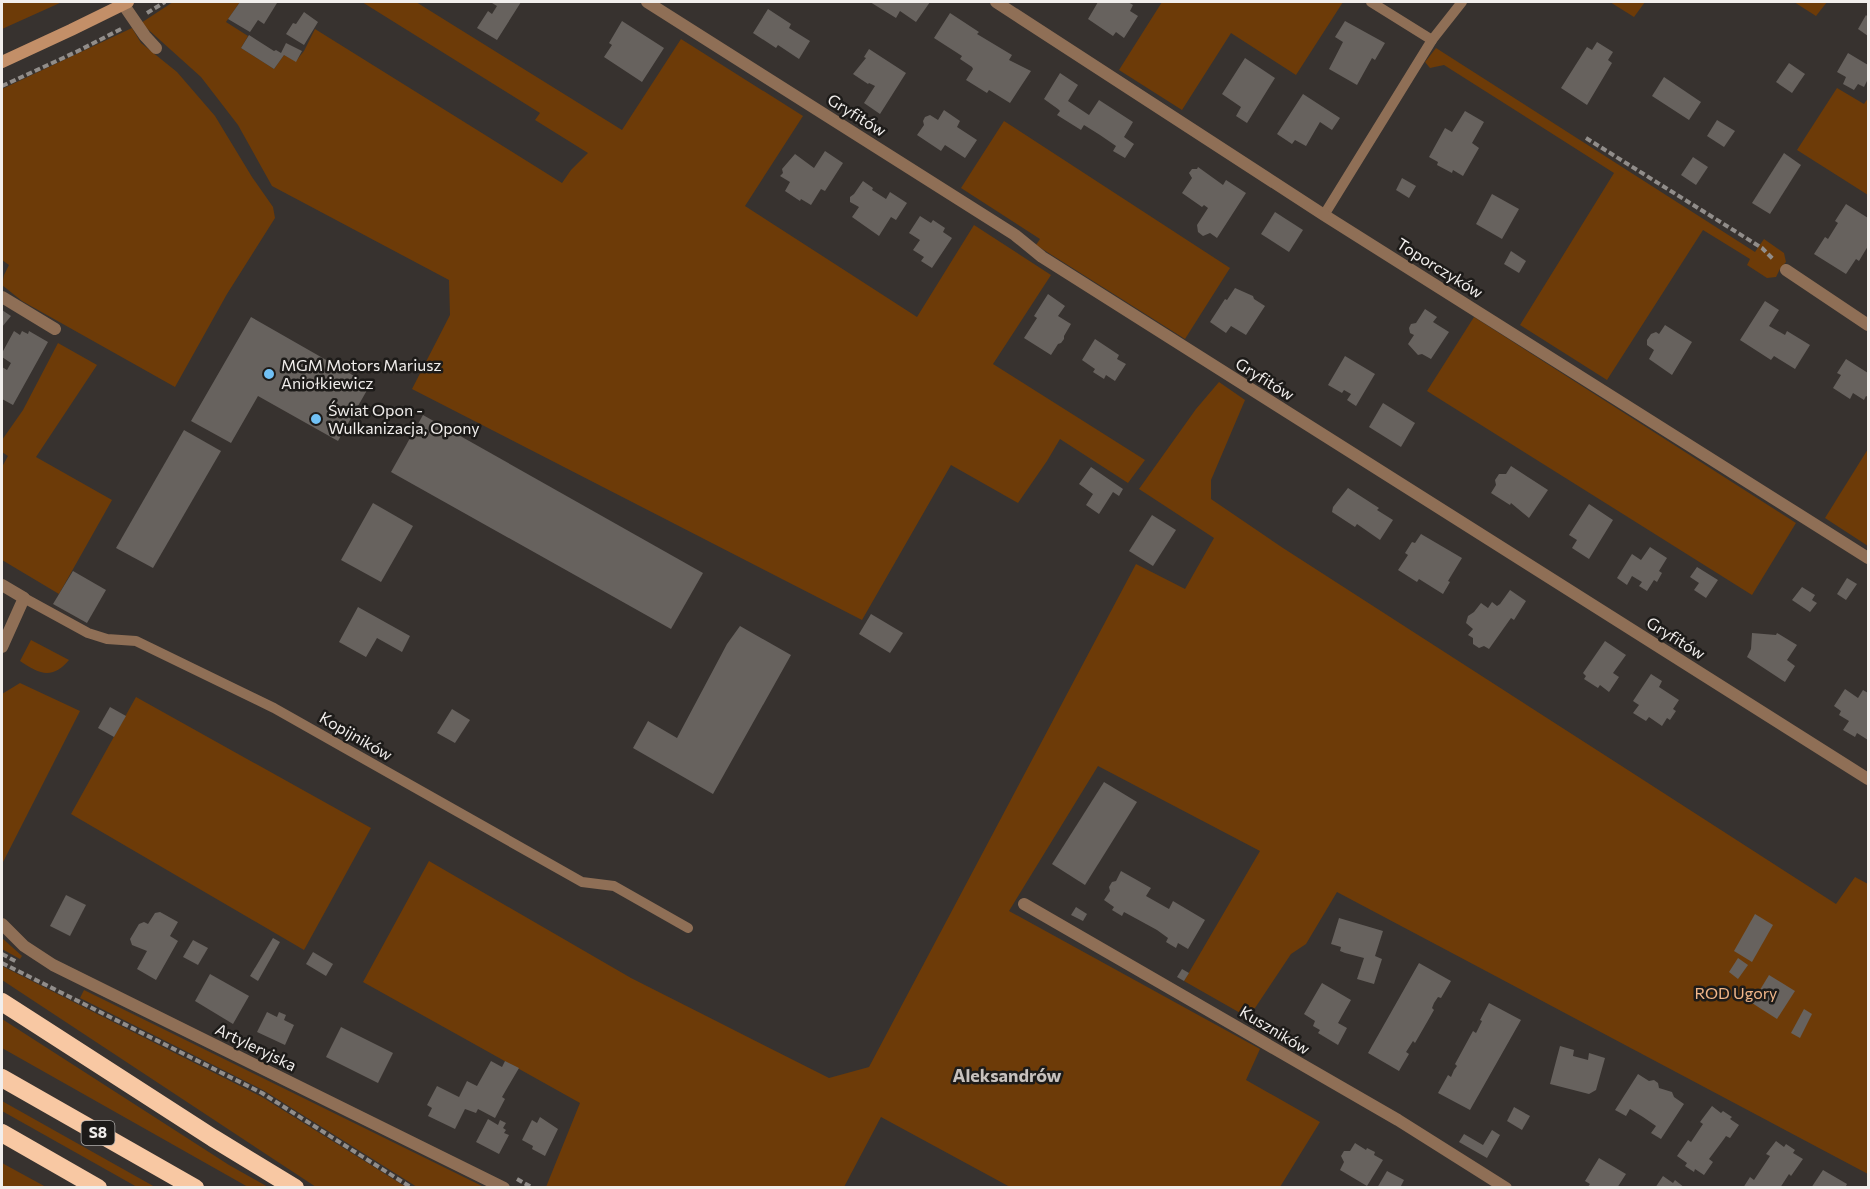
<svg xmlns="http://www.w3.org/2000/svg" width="1870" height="1189" font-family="Commissioner,sans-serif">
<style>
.green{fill:#6d3b08}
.building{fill:#67625e}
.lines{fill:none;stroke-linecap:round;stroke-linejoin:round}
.path{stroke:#918d8a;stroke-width:4;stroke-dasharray:6 3;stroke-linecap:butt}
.lane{stroke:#8f6f56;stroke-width:10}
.street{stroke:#8f6f56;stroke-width:12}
.secondary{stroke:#c38f68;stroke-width:12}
.highway{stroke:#f8c8a3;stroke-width:18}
.poi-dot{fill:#71c1f5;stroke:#1d1b19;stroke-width:2}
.labels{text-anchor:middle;stroke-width:5;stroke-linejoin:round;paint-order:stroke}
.shield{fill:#1d1b19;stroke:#b1afad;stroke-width:1.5}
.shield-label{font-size:15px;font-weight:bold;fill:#f1eeec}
.street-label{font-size:16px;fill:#f1eeec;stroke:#1d1b19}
.poi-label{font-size:16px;fill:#f1eeec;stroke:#1d1b19;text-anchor:start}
.park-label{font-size:16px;fill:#f2b78a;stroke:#1d1b19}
.neighbourhood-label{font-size:18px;font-weight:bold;fill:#c7c1bd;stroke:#1d1b19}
</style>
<rect width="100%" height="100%" fill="#37322f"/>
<g class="green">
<path d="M2,2H62L2,29Z"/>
<path d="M173,2H240L226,22L248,36L241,48L274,69L284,55L296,61L304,51L315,29L562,183L571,170L588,153L535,120L540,113L362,2H416L622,130L681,39L803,116L745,206L917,317L974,225L1051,275L993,364L1145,460L1128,483L1060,439L1047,461L1018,503L951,465L862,620L412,389L450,315L449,280L272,186L238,125L201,77L141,23Z"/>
<path d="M1162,2H1343L1296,75L1231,33L1182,110L1119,70Z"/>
<path d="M1610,2H1645L1634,17Z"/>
<path d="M1794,2H1827L1816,16Z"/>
<path d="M132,28L141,43L177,72L215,116L252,177L273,207L275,218L227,294L175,387L22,301L2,285L4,275L9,265L2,260V89Z"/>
<path d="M1436,48L1755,252L1764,239L1784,253L1786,262L1780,269L1776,277L1767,278L1747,265L1750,259L1703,230L1607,380L1520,325L1614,173L1444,65L1430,68L1425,62Z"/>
<path d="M1837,88L1864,104L1868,98V195L1797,150Z"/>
<path d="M1004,121L1230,268L1185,339L1036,245L1040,239L961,188Z"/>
<path d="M1474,317L1796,523L1752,595L1427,391Z"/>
<path d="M58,343L97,365L36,457L112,500L59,594L2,560V467L8,456L2,452V440L23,410Z"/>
<path d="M1219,382L1245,400L1211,480V499L1283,548L1836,904L1855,877L1868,884V1174L1337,892L1306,944L1291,954L1255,1008L1242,1014L1184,981L1260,851L1098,766L1009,911L1260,1049L1246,1080L1320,1122L1280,1187H1010L881,1117L844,1187H546L580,1103L363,982L429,861L631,978L829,1078L869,1067L1136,564L1185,589L1214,538L1139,489L1196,409Z"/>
<path d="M1868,449V546L1825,518Z"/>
<path d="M31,640L69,660C52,680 39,674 20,661Z"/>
<path d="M20,683L80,711L2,864V694Z"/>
<path d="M136,697L371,828L304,950L71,814Z"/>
<path d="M2,938L22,956L20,959L2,949Z"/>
<path d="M2,966L262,1097L406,1187H316L2,980Z"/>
<path d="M84,990L484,1187H417L263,1090L80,998Z"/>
<path d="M2,1019L229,1165L268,1187H248L2,1048Z"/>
<path d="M2,1101L155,1187H137L2,1111Z"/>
<path d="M2,1163L46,1187L5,1188L2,1186Z"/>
</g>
<g class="building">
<path d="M240,2H274L277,3L264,24L258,20L250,32L228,19Z"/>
<path d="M493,2H521L497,40L477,28L488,11L492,14L497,6L492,3Z"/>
<path d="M870,2H930L916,22L900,11L896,18Z"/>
<path d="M1098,2H1128L1133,5L1130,11L1138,16L1124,38L1116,32L1113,36L1088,19Z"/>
<path d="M768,9L791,24L789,28L810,41L799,59L778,45L776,48L753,33Z"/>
<path d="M304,12L318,22L304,45L286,34L293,23L296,24Z"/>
<path d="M950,13L979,32L977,34L1012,55L1009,60L1031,71L1010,103L989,90L987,93L966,80L973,69L972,67L960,59L962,56L934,38Z"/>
<path d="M1866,15L1868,17V36L1858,29Z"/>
<path d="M622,21L664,48L642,82L604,57L612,45L609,43Z"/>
<path d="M1345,21L1385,43L1375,60L1372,58L1357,85L1329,69L1343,42L1335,37Z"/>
<path d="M249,35L274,51L276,50L281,53L286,43L302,51L296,62L284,55L274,69L241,48Z"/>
<path d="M1597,42L1613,52L1608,60L1612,63L1587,105L1561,88L1587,47L1592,50Z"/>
<path d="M869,49L906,73L880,114L864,103L875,86L869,83L868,84L853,74L866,58L864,57Z"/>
<path d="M1848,53L1868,65V79L1864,87L1858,84L1854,90L1843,84L1846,77L1837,72Z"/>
<path d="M1245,58L1275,78L1247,123L1236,116L1241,107L1222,94Z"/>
<path d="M1789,63L1805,74L1792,93L1776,82Z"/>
<path d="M1060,73L1078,85L1068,101L1089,115L1099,100L1133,122L1124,137L1134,144L1125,158L1113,151L1116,146L1100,135L1084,125L1081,130L1057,115L1060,111L1058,109L1044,99Z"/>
<path d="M1664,77L1701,102L1689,120L1652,96Z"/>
<path d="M1303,94L1340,118L1332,130L1320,122L1306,146L1295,140L1292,144L1277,134Z"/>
<path d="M944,110L960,121L957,127L977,140L965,158L945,145L941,151L917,135L924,125L923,121L925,117L930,115L938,120Z"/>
<path d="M1465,111L1484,122L1472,143L1479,148L1463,176L1453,170L1452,173L1437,165L1438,162L1429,157L1445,128L1452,132Z"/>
<path d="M1717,120L1735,131L1724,147L1707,136Z"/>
<path d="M825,151L843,163L825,191L821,189L811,205L801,199L800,201L785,191L790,182L780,176L783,173L782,169L795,154L814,168Z"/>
<path d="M1784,153L1801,165L1770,214L1752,203Z"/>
<path d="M1693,157L1708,167L1696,185L1681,175Z"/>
<path d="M1198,167L1223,185L1226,180L1246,193L1217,238L1210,233L1203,236L1198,232L1197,225L1208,208L1204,205L1202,207L1182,193L1192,178L1189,173L1192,169H1197Z"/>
<path d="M1402,178L1416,186L1409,198L1396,190Z"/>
<path d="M863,181L873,188L872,190L886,199L890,192L907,203L896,220L891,217L879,236L852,217L859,207L850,202V197L854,194Z"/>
<path d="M1492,194L1519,209L1502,239L1476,224Z"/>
<path d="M1846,204L1868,218V246L1859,261L1856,259L1846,274L1814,254L1825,237L1828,239L1838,223L1835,221Z"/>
<path d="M1275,212L1303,230L1289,252L1261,234Z"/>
<path d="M920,216L931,223L933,220L945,228L943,232L952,238L932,268L921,261L924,257L913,250L920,240L909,233Z"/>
<path d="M1511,251L1526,261L1519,273L1504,264Z"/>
<path d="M1235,288L1253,296L1254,299L1265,306L1246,335L1231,326L1226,333L1210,322L1225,299L1227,300Z"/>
<path d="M1048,294L1065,306L1058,316L1071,324L1064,336V339L1061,343L1058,344L1051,355L1024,338L1037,318L1034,316Z"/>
<path d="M1765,301L1779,310L1769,326L1785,335L1787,331L1810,345L1795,369L1774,356L1771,360L1740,340Z"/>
<path d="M1425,309L1437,317L1433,322L1449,332L1431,359L1422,354L1418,355L1408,344L1414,335L1410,333L1409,328L1411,324L1416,323Z"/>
<path d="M2,310L11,316L2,327Z"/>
<path d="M251,317L370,385L338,441L258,396L231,443L191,421Z"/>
<path d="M1665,325L1692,342L1672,375L1649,359L1654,350L1647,345V340L1651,334L1656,332L1659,334Z"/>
<path d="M14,331L20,335L22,331L28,334L29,331L48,342L13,405L2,399V367L7,370L11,363L2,357V353Z"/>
<path d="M1095,339L1119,355L1117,359L1126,364L1115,381L1106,375L1104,379L1093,372L1095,369L1082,360Z"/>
<path d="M1345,356L1375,374L1356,406L1347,400L1351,394L1344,390L1342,393L1328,385Z"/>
<path d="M1846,359L1868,373V397L1866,396L1864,400L1853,393L1850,399L1833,388L1841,375L1837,373Z"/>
<path d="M1383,403L1415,423L1401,447L1369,427Z"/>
<path d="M423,415L703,573L671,629L391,472Z"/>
<path d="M184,430L221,451L153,568L116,548Z"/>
<path d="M1511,466L1548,490L1529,518L1511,503L1510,505L1491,493L1496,485L1495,480L1499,474H1506Z"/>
<path d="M1091,467L1123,489L1119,496L1113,492L1099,514L1086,505L1093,494L1079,484Z"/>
<path d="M1348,488L1379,508L1377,510L1393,520L1380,540L1357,524L1355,527L1332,512L1333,507Z"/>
<path d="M373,503L413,526L381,582L341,560Z"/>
<path d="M1589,504L1613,520L1589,559L1572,548L1577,540L1569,535Z"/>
<path d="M1152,515L1176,530L1153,566L1129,551Z"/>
<path d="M1421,534L1462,558L1448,581L1450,582L1443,594L1419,579L1417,582L1398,570L1408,555L1405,553L1412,542L1415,543Z"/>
<path d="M1650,547L1667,558L1659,571L1662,573L1657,582L1654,580L1647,591L1639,586L1642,582L1632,576L1627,585L1617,578L1632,554L1641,560Z"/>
<path d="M1697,567L1718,580L1706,598L1694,590L1699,583L1690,577Z"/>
<path d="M73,571L106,590L87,623L53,604Z"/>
<path d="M1847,578L1857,584L1846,600L1837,594Z"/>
<path d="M1802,587L1815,595L1812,600L1817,603L1810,612L1792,600Z"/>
<path d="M1510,590L1526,601L1514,620L1511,618L1489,649L1484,646L1479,648L1473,644V638L1468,635L1473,629L1466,623L1468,616L1474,612L1481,603L1488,608L1492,602L1497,606L1500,604Z"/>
<path d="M358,607L410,636L402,652L377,638L366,657L339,642Z"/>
<path d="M871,614L903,633L890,653L859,634Z"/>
<path d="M740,626L791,655L713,794L633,748L648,721L677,738L727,644Z"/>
<path d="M1752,633L1776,635L1777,633L1797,645L1787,660L1795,666L1785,682L1747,657L1751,649Z"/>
<path d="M1605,641L1626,655L1613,673L1619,677L1609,692L1600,685L1598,688L1584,679L1586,676L1583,673Z"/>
<path d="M1651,674L1662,681L1659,687L1679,700L1673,709L1676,711L1670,720L1667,718L1662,726L1649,717L1646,721L1633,713L1639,705L1633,701Z"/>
<path d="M1845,689L1858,698L1863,690L1868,693V740L1857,733L1855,737L1843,730L1849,721L1839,715L1841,711L1834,706Z"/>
<path d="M110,707L126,716L114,737L98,728Z"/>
<path d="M452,709L470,720L455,743L437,733Z"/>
<path d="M1104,782L1137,802L1085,885L1052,864Z"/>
<path d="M1121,871L1151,888L1146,896L1169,909L1173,901L1205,920L1188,949L1178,943L1176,948L1166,942L1168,938L1157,930L1124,912L1122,916L1112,910L1114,907L1104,900L1110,891L1109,887L1112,882L1116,881Z"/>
<path d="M66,895L86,905L70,936L50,926Z"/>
<path d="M1076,907L1087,914L1083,921L1071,915Z"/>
<path d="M160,912L178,922L170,936L178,941L156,980L137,969L147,951L132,945L130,939L139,924L144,922L148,924L155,913Z"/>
<path d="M1755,914L1773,925L1752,962L1734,951Z"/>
<path d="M1339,918L1383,931L1375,956L1382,959L1374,984L1357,979L1364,958L1345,953L1340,951L1341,947L1331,944Z"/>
<path d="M273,938L280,942L258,981L250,976Z"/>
<path d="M193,940L208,948L198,965L183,957Z"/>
<path d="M313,952L333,964L326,976L306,964Z"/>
<path d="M1738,958L1748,965L1738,979L1729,972Z"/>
<path d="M1419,963L1451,981L1441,998L1438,997L1434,1003L1432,1008L1434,1010L1415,1043L1413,1041L1406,1052L1409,1054L1399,1071L1368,1053Z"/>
<path d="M1182,969L1189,973L1184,981L1177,977Z"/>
<path d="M210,974L249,996L233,1024L195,1001Z"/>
<path d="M1769,975L1795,991L1777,1019L1752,1003Z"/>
<path d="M1322,983L1351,1000L1338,1023L1347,1028L1338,1045L1318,1033L1320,1030L1313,1026L1315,1021L1304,1014Z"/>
<path d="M1489,1003L1521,1020L1470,1110L1438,1093L1448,1075L1451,1077L1454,1070L1457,1066L1455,1064L1473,1031L1476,1033L1482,1021L1480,1020Z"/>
<path d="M1804,1009L1812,1014L1800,1038L1791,1033Z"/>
<path d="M267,1012L277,1017L279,1012L286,1015L284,1020L294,1025L285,1045L257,1032Z"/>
<path d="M341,1027L393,1053L378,1083L326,1057Z"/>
<path d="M1560,1046L1574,1050L1573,1056L1588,1060L1589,1053L1605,1058L1596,1090L1589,1094L1550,1084Z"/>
<path d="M491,1061L502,1067L505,1061L519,1068L502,1097L505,1099L495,1118L478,1109L476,1113L465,1109L455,1129L428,1116L432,1108L427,1105L437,1086L459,1097L467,1081L477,1086Z"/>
<path d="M1638,1074L1649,1081L1654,1080L1658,1083L1659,1088L1672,1092L1674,1097L1684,1104L1661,1139L1651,1133L1656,1126L1643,1117L1630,1109L1626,1116L1615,1110Z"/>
<path d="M1712,1106L1721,1113L1723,1111L1732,1117L1730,1119L1739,1125L1730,1138L1726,1136L1724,1139L1709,1159L1713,1162L1704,1175L1695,1169L1694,1172L1685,1166L1687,1163L1677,1156L1688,1140L1691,1142L1703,1124L1700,1122Z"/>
<path d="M1514,1107L1530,1116L1522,1130L1507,1121Z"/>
<path d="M540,1117L558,1129L545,1156L532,1149L533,1146L522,1140L532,1120L537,1123Z"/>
<path d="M488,1119L498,1125L500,1120L506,1123L503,1128L506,1130L504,1133L509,1135L499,1154L476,1142Z"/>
<path d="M1492,1130L1500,1135L1487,1158L1459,1142L1464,1134L1483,1145Z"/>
<path d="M1776,1141L1784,1147L1786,1144L1795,1150L1793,1153L1803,1159L1791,1176L1789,1174L1780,1188H1743L1750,1177L1754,1180L1770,1156L1766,1154Z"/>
<path d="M1355,1143L1366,1150L1367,1148L1375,1152L1374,1155L1383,1160L1367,1186L1340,1170L1344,1162L1341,1156L1344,1151H1350Z"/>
<path d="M1599,1158L1626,1174L1617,1188H1587L1590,1184L1585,1181Z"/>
<path d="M1823,1170L1847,1184L1845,1188H1811Z"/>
<path d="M1387,1171L1404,1180L1400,1188H1377Z"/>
<path d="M1663,1176L1673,1183L1675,1180L1685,1188H1655Z"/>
</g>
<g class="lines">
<g class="path">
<path d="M147,13L165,2"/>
<path d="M2,86L76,52L123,28"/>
<path d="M1586,138L1762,248L1774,260"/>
<path d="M2,954L17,962"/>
<path d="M2,963L262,1093L412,1188"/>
<path d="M517,1179L533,1188"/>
</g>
<g class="lane">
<path d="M1371,2L1432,40"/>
<path d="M1324,215L1432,40L1462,2"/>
<path d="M24,598L88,633L107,639L136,641L274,708L582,882L614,886L688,928"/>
</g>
<g class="street">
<path d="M647,2L1015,235L1042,257L1868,779"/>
<path d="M996,2L1324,215L1868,558"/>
<path d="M123,4L145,36L156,48"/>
<path d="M1786,270L1868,325"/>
<path d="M2,297L55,329"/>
<path d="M2,585L24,598L2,647"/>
<path d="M1024,904L1398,1120L1506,1188"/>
<path d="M2,924L24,946L53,965L504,1188"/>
</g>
<path class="secondary" d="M2,62L71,30L128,2"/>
<g class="highway">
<path d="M2,1002L213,1138L295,1188"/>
<path d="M2,1078L195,1188"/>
<path d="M2,1133L98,1188"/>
</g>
</g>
<g class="poi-dot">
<circle cx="269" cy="374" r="6"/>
<circle cx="316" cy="419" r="6"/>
</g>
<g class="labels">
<rect class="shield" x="81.5" y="1121" width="33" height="24" rx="4.5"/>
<g class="shield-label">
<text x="98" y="1138">S8</text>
</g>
<g class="street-label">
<text transform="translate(857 115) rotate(32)" y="6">Gryfitów</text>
<text transform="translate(1440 268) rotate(32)" y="6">Toporczyków</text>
<text transform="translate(1265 379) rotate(32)" y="6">Gryfitów</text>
<text transform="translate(1676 638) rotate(32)" y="6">Gryfitów</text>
<text transform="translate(356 736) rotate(30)" y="6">Kopijników</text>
<text transform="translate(1275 1030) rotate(31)" y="6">Kuszników</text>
<text transform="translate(256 1047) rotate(26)" y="6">Artyleryjska</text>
</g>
<g class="poi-label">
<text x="281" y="371">MGM Motors Mariusz<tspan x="281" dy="18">Aniołkiewicz</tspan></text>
<text x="328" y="416">Świat Opon -<tspan x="328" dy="18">Wulkanizacja, Opony</tspan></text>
</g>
<g class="park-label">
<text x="1736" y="999">ROD Ugory</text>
</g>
<g class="neighbourhood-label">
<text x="1007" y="1082">Aleksandrów</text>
</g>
</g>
<rect width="1870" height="1189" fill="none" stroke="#f1eeec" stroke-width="6"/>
</svg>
